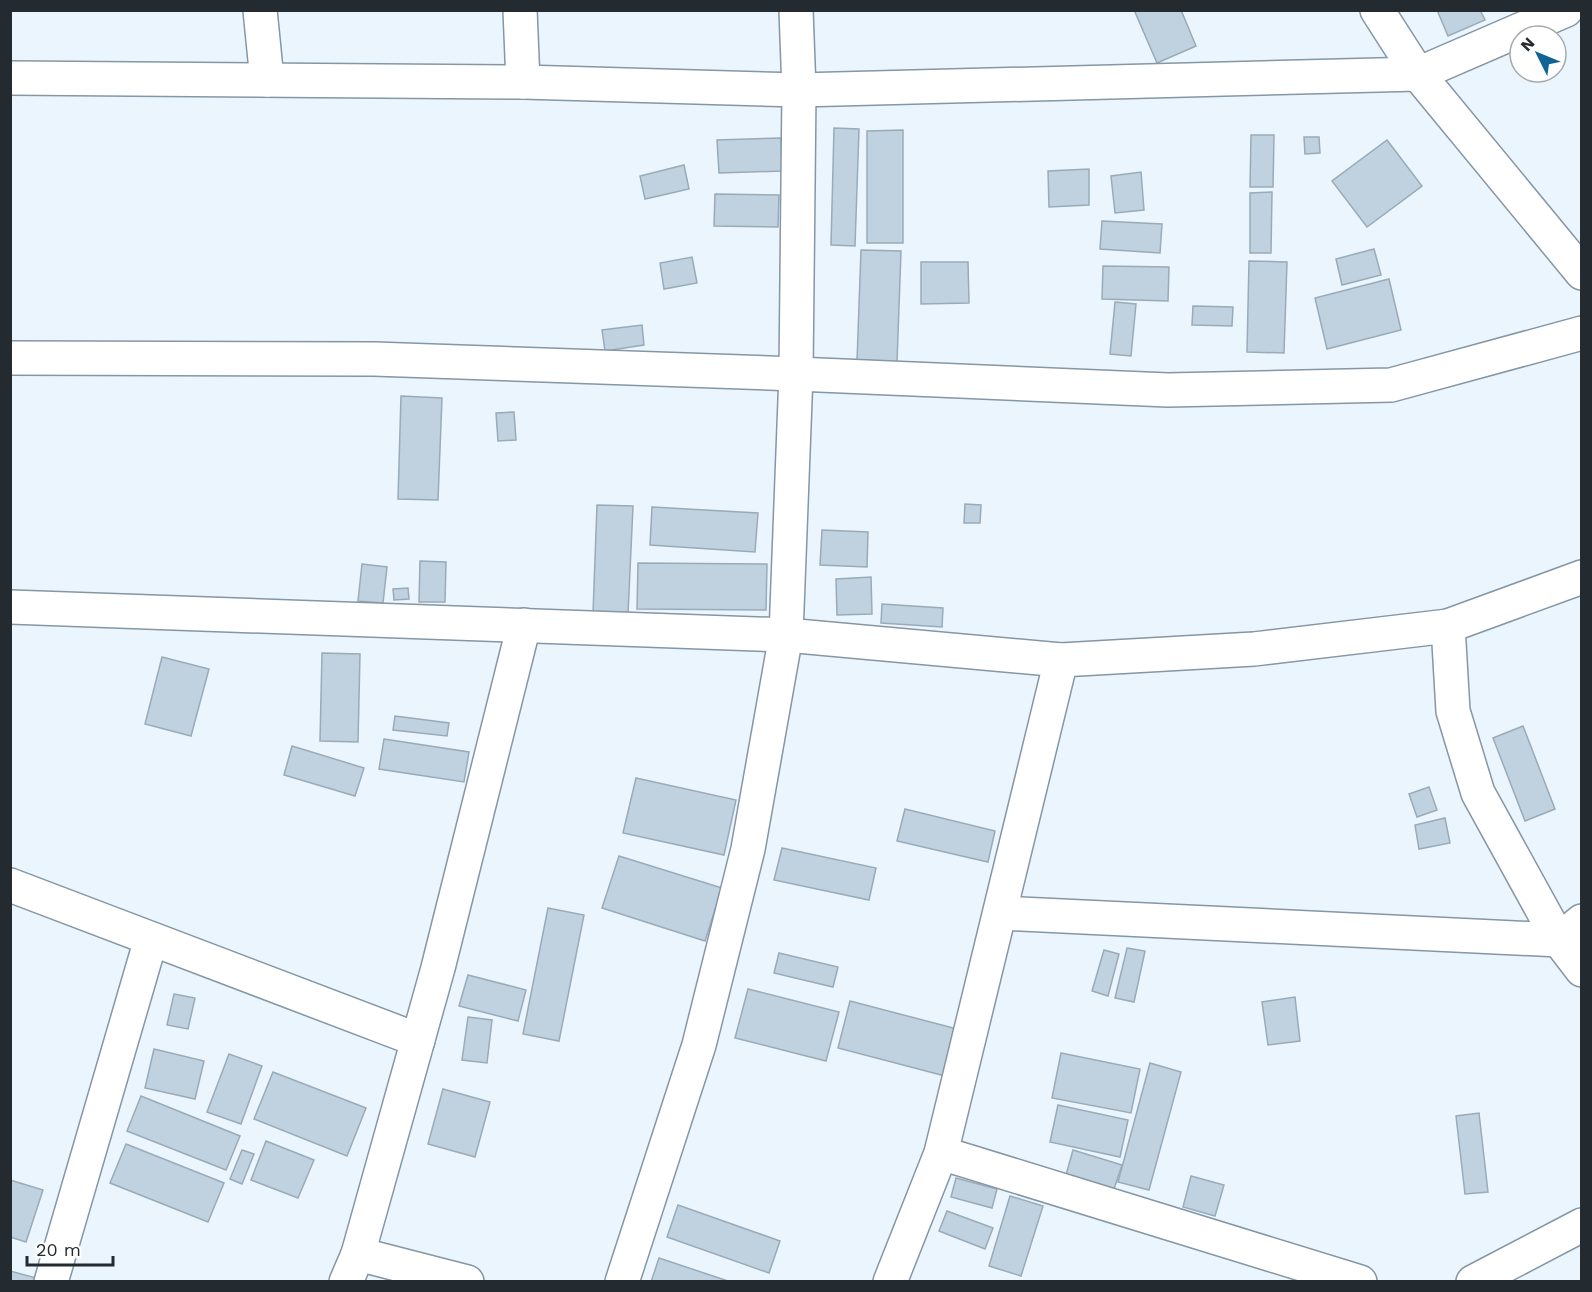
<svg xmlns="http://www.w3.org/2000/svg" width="1592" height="1292" font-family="'Work Sans',sans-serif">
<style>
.building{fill:#c0d2e0;stroke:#99abb8;stroke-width:1.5}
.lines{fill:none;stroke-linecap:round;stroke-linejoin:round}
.street-casing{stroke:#8596a4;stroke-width:36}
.street{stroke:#fff;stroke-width:33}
</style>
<rect width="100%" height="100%" fill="#eaf5fe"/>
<g class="building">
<path d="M1139,10H1181L1196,46L1157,63L1135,12Z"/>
<path d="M1437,10H1480L1485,20L1448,36Z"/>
<path d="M834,128L859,129L855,246L831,245Z"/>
<path d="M903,130V243H867V131Z"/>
<path d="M1251,135H1274L1273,187H1250Z"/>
<path d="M1304,137H1319L1320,153L1305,154Z"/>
<path d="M781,138L782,171L719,173L717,140Z"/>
<path d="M1387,140L1422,186L1367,227L1332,181Z"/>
<path d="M684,165L689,189L645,199L640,176Z"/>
<path d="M1089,169V205L1049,207L1048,171Z"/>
<path d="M1141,172L1144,210L1115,213L1111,176Z"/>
<path d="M1272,192L1271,253H1250V193Z"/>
<path d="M715,194L779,195L778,227L714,226Z"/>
<path d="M1102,221L1162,224L1160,253L1100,249Z"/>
<path d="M1374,249L1381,275L1342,285L1336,259Z"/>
<path d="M861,250L901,251L897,362L857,361Z"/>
<path d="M692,257L697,283L664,289L660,263Z"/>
<path d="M1249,261L1287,262L1284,353L1247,352Z"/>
<path d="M921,262H968L969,303L921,304Z"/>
<path d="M1103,266L1169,267L1168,301L1102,299Z"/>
<path d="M1389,279L1401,330L1327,349L1315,298Z"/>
<path d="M1115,302L1136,304L1131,356L1110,354Z"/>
<path d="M1193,306L1233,307L1232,326L1192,325Z"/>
<path d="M642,325L644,345L605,351L602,330Z"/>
<path d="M401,396L442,398L438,500L398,499Z"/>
<path d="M514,412L516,440L498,441L496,413Z"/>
<path d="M965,504L981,505L980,523H964Z"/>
<path d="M597,505L633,506L628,614L593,613Z"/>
<path d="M652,507L758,513L755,552L650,545Z"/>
<path d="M822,530L868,532L867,567L820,565Z"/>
<path d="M420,561L446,562L445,602H419Z"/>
<path d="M638,563L767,564L766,610L637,609Z"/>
<path d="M362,564L387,567L383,603L358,601Z"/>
<path d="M871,577L872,614L837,615L836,579Z"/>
<path d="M408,588L409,599L394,600L393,589Z"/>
<path d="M882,604L943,608L942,627L881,623Z"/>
<path d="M322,653L360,654L358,742L320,741Z"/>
<path d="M162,657L209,669L191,736L145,724Z"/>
<path d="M395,716L449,723L447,736L393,730Z"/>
<path d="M1523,726L1555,809L1525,821L1493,738Z"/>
<path d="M384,739L469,752L464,782L379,769Z"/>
<path d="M292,746L364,768L355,796L284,775Z"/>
<path d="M636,778L736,800L724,855L623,833Z"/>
<path d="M1429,787L1437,810L1417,817L1409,794Z"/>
<path d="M905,809L995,831L988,862L897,841Z"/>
<path d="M1445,818L1450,843L1419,849L1415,825Z"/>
<path d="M782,848L876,868L869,900L774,880Z"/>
<path d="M619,856L722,888L705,941L602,908Z"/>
<path d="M548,908L584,915L559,1041L523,1034Z"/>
<path d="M1127,948L1145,951L1134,1002L1115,998Z"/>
<path d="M1104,950L1119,954L1108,996L1092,991Z"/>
<path d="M779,953L838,967L833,987L774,973Z"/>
<path d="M468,975L526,990L518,1021L459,1006Z"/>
<path d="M748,989L839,1012L826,1061L735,1038Z"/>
<path d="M174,994L195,998L188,1029L167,1025Z"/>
<path d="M1295,997L1300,1041L1268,1045L1262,1002Z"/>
<path d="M850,1001L961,1030L949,1077L838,1048Z"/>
<path d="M468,1017L492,1020L487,1063L462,1060Z"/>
<path d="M154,1049L204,1061L195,1099L145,1088Z"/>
<path d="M1061,1053L1140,1069L1131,1113L1052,1098Z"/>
<path d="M229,1054L262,1066L241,1124L207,1112Z"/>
<path d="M1150,1063L1181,1072L1149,1190L1118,1182Z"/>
<path d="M273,1072L366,1108L347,1156L254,1119Z"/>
<path d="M443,1089L490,1102L475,1157L428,1144Z"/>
<path d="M141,1096L240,1136L226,1170L127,1131Z"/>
<path d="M1058,1105L1128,1120L1120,1157L1050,1142Z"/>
<path d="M1479,1113L1488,1192L1465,1194L1456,1116Z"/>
<path d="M266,1141L314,1160L298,1198L251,1180Z"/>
<path d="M126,1144L224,1183L208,1222L110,1183Z"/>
<path d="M242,1150L254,1154L242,1184L230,1179Z"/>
<path d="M1073,1150L1122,1165L1114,1189L1066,1175Z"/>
<path d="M1191,1176L1224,1185L1215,1216L1183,1207Z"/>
<path d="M956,1178L997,1189L992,1208L951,1197Z"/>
<path d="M10,1180L43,1190L26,1242L10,1237Z"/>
<path d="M1010,1196L1043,1206L1021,1276L989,1266Z"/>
<path d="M678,1205L780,1241L769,1273L667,1237Z"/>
<path d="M947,1211L993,1228L985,1249L939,1231Z"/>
<path d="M659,1258L731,1282H651Z"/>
<path d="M10,1271L36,1278L35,1282H10Z"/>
</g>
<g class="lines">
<defs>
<g id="street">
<path d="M260,10L267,80"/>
<path d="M520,10L523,82"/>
<path d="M1377,10L1418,74L1582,273"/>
<path d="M10,78L523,82L799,90L1418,74L1566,10"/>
<path d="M10,358L374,359L796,374L1168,390L1391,385L1582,333"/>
<path d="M10,607L786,635L1061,660L1254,649L1448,626L1582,577"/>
<path d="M1448,626L1453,711L1478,793L1559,940L1582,970"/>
<path d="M10,885L418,1040"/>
<path d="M1000,913L1559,940L1582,921"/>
<path d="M941,1153L1360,1282"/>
<path d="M358,1254L467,1282"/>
<path d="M51,1282L151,939"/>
<path d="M346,1282L358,1254L438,968L524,625"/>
<path d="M622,1282L699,1045L748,849L786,635L796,374L799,90L796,10"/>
<path d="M890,1282L941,1153L1061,660"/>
<path d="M1473,1282L1582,1225"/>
</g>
</defs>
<use href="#street" class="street-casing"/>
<use href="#street" class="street"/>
</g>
<rect width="1592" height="1292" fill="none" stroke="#232a30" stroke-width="24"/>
<g transform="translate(1538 54) rotate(313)"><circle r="28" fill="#ffffff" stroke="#a7aaac" stroke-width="1.5"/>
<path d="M0-4.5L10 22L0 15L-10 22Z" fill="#0f6495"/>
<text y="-9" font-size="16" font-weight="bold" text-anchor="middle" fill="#232a30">N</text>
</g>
<path d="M27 1256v9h86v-9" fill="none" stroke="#232a30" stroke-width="3"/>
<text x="36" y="1256" font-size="18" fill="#232a30" stroke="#ffffff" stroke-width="4.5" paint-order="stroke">20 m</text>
</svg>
